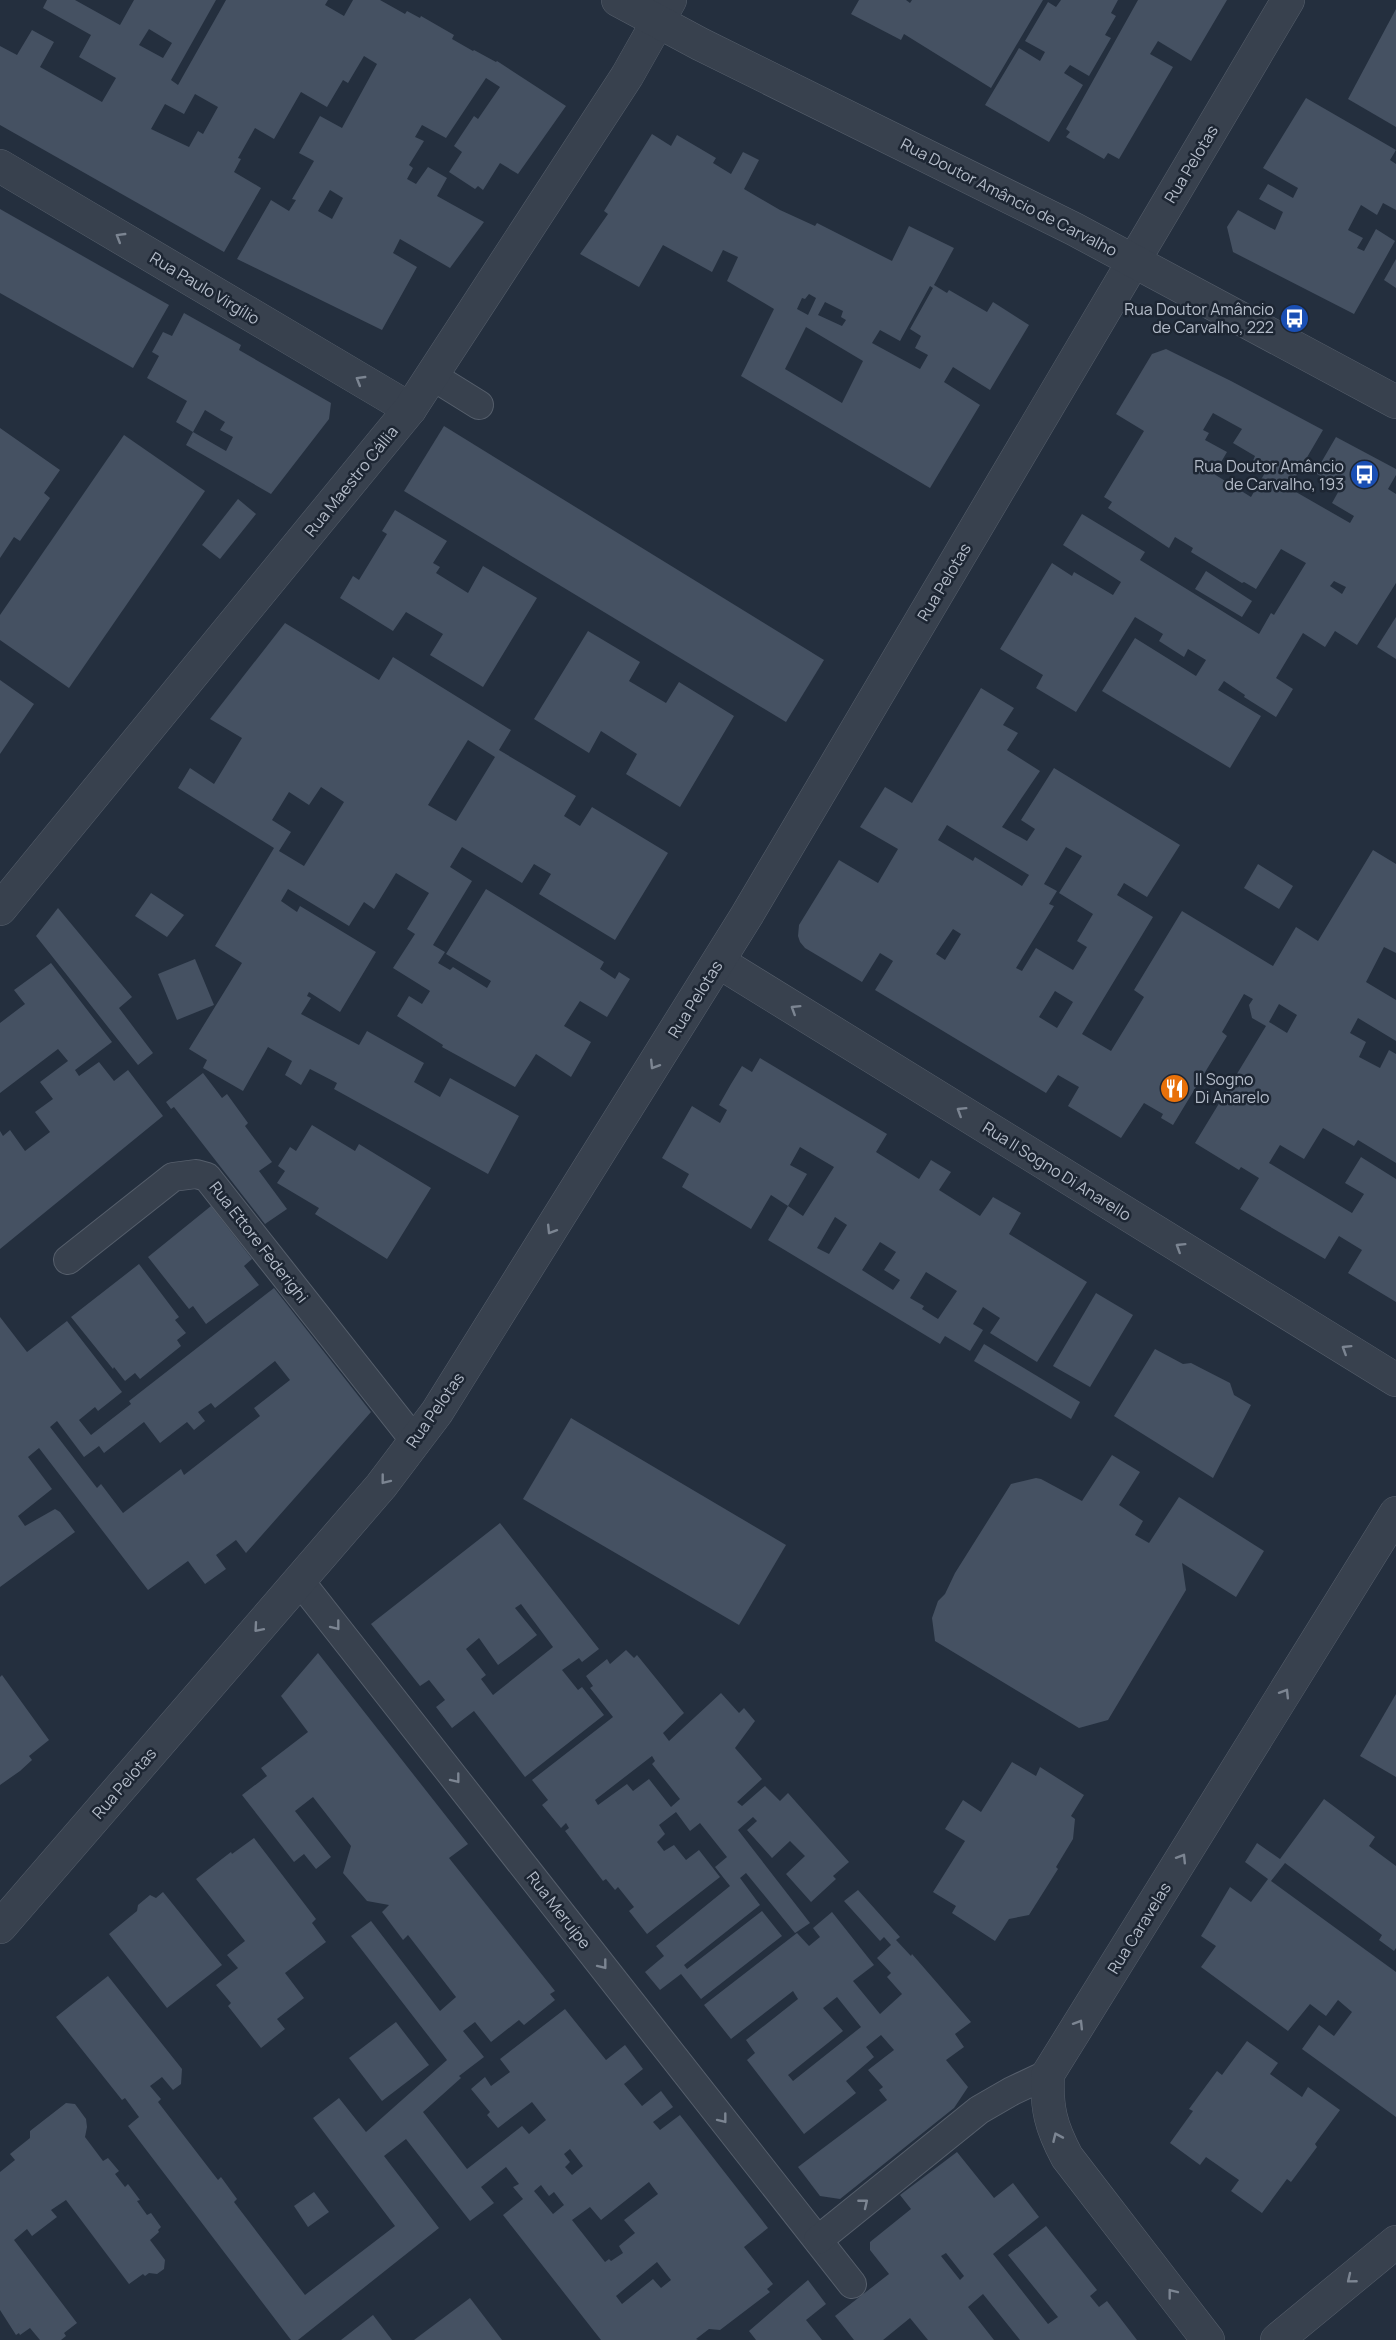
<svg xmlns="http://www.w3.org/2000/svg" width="1396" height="2340" font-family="Manrope,sans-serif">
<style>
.building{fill:#455162;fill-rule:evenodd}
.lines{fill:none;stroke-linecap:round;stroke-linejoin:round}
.service-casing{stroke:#565f6c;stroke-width:30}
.minor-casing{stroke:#565f6c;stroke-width:34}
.tertiary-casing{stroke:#565f6c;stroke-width:34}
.service{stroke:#38414e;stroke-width:28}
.minor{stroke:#38414e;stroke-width:33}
.tertiary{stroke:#38414e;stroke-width:33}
.oneway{stroke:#7c8592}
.labels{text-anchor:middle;stroke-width:5;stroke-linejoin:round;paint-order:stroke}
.street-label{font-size:16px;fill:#b4bcc9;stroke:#1d2633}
.poi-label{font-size:16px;fill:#b4bcc9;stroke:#1d2633;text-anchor:end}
</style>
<rect width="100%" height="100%" fill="#242f3e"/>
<g class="building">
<path d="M47,0H75L120,25L134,0H216L171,80L178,85L226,0H328L325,5L344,16L353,0H380L405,14L407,11L420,18L421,16L454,35L452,39L473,51L474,50L496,62L497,61L566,106L518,174L500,163L483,190L478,186L475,189L449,172L462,152L454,146L474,116L478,119L500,87L486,78L446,138L422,125L415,137L424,141L409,165L413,168L407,179L416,184L428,167L447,178L437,196L484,222L450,268L400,239L393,253L417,267L382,330L237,259L271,200L289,211L296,200L292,199L314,161L299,153L320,116L342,128L377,64L364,56L348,83L343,80L327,107L301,92L274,139L255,128L238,158L241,159L234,172L261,188L224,252L0,125V46L17,55L32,30L54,42L40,67L102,102L116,78L79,57L91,35L43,8ZM149,29L172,43L163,58L139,45ZM195,94L218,107L203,134L198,131L189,147L151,129L165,104L184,114ZM330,190L343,198L332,219L318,211Z"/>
<path d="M859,0H906L910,3L912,0H1043L991,88L904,34L901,40L851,14Z"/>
<path d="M1061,0H1118L1111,13L1116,16L1105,35L1111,38L1089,76L1070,65L1064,73L1083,85L1049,142L985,105L1019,48L1040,61L1045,52L1025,41L1048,2L1056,7Z"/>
<path d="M1138,0H1227L1191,61L1158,41L1150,54L1173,67L1119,159L1108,153L1104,159L1066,137L1070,132L1066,129Z"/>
<path d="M1396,9V127L1348,99Z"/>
<path d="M1306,98L1396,150L1390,160L1396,164V210L1383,203L1377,215L1361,205L1348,230L1363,238L1357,248L1364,251L1376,229L1395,241L1354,314L1233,252L1227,227L1238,210L1275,230L1283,212L1259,199L1268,184L1293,198L1298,188L1263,168Z"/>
<path d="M652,134L671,146L677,135L716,158L713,163L731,174L743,152L759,160L744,189L780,210L815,226L817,223L892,261L909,226L954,248L934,285L947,293L949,290L987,312L993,302L1029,325L990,390L953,367L944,382L980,405L930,488L741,376L774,309L727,281L738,257L723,250L712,272L663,245L639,287L580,254L608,214L604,211ZM930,286L933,288L910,329L921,336L915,348L928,355L920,369L872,343L880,330L900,341ZM809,294L816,298L808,315L797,309L802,298L805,299ZM825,302L843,311L841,317L846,320L842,326L818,315ZM806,327L863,361L842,403L785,369Z"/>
<path d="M0,209L169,305L133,368L0,293Z"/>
<path d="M1396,259V288L1384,280Z"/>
<path d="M184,313L241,345L239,350L331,403L329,419L271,494L186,445L193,432L176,422L187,401L147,378L159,356L152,352L163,332L172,336ZM205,410L225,422L220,430L233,437L226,451L193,432Z"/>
<path d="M1166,349L1231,381L1323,430L1289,488L1350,523L1354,516L1332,503L1341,487L1315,473L1336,437L1396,469V475L1388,489L1396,494V583L1357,645L1335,631L1325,647L1303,633L1276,678L1293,689L1276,717L1244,697L1245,695L1224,681L1218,690L1261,716L1230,768L1102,691L1135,638L1196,676L1206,660L1188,649L1184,657L1159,641L1163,634L1135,617L1076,712L1036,688L1043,675L1000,649L1052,563L1072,576L1074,572L1113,595L1121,582L1063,545L1082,514L1145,552L1140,560L1259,634L1271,613L1274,615L1306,563L1281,549L1256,589L1244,582L1242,583L1191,552L1193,548L1175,537L1169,548L1108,508L1112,502L1104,497L1144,431L1116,414L1152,354ZM1213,413L1242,429L1233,443L1255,456L1252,463L1266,471L1251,497L1214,474L1227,452L1205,440L1209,433L1203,430ZM1334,581L1346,587L1342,594L1330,586Z"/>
<path d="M444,426L824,660L786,722L404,491Z"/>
<path d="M0,428L60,470L44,493L50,498L20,541L14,537L0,558Z"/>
<path d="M124,435L205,491L69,688L0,640V615Z"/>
<path d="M238,499L256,514L220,559L202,545Z"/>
<path d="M395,510L447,541L433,563L440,567L436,573L468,593L483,566L537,598L483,687L430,655L443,634L406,612L393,631L340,598L353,576L359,580L387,534L382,531Z"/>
<path d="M1206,571L1252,601L1242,617L1195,589Z"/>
<path d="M1396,617V659L1377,647Z"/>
<path d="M285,623L379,680L393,657L511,730L499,750L576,796L564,816L580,826L592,807L668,853L615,940L539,894L551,874L534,864L522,883L462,847L450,867L472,881L433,945L445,952L438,963L450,970L453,967L487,988L491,981L446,954L486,889L604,962L600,969L615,979L619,972L630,979L607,1017L580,1001L564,1026L591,1042L571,1077L536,1054L515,1087L442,1047L443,1045L397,1016L409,996L422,1004L430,991L393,968L415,934L407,929L429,893L396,873L374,909L364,902L349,926L288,889L281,901L297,912L300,906L376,952L340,1012L309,992L307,996L311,998L301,1014L359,1045L367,1031L424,1063L414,1082L440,1097L450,1078L519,1116L488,1174L334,1089L337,1083L310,1069L301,1085L285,1075L292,1061L268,1047L243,1091L203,1068L207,1060L189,1049L242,963L215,946L274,848L178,788L190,768L214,784L242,738L210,719ZM468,740L495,757L456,821L428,805ZM321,787L344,802L304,866L279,851L291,832L272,820L289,792L309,805Z"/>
<path d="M588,631L640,662L629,681L666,703L679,682L734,716L680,807L626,774L637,754L601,731L589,753L534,719Z"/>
<path d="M0,680L34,704L0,754Z"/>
<path d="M981,688L1014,708L1003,725L1018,733L1007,750L1040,771L1002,827L1027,841L1035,829L1021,820L1054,768L1180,845L1147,897L1124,883L1117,895L1153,917L1082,1034L1111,1051L1144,997L1134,990L1182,911L1273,966L1296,927L1318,941L1373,850L1396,864V953L1384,947L1366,982L1396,1000V1041L1358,1018L1350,1033L1366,1042L1359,1057L1380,1068L1389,1050L1396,1054V1163L1358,1140L1354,1146L1323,1128L1304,1159L1280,1145L1269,1163L1352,1213L1364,1194L1345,1183L1361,1157L1396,1179V1302L1348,1273L1362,1250L1339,1236L1325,1259L1240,1209L1259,1178L1241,1167L1239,1170L1195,1143L1266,1026L1252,1018L1249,1005L1253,999L1244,994L1222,1032L1227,1036L1173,1125L1161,1118L1163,1114L1144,1103L1121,1138L1068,1106L1079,1087L1058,1075L1046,1093L875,990L893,961L880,953L862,982L805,948L800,942L798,936L799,925L839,860L878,883L898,849L860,827L885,787L912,803ZM947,825L1029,875L1022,886L975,857L973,861L938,840ZM1066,847L1082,856L1059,893L1093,914L1077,941L1087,947L1073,970L1036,948L1022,971L1016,968L1054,906L1049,904L1057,891L1044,884ZM953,929L961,934L945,960L936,954ZM1055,991L1073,1002L1057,1028L1039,1017ZM1279,1004L1297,1015L1287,1033L1269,1022Z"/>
<path d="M1258,864L1293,886L1279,909L1244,888Z"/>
<path d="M151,893L184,915L167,937L135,916Z"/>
<path d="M58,908L132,997L119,1008L153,1053L138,1065L36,936Z"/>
<path d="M195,959L214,1005L177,1020L158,974Z"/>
<path d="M51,963L112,1042L75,1070L79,1076L99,1062L114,1081L128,1070L163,1116L0,1249V1131L3,1136L10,1130L25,1151L50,1132L35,1112L53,1099L40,1082L68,1061L58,1049L0,1093V1023L25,1004L14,990Z"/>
<path d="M760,1058L887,1134L876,1152L919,1179L931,1160L951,1172L939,1190L980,1216L993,1197L1021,1213L1009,1234L1087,1282L1037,1362L990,1333L1000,1318L983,1307L973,1324L983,1330L970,1351L945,1336L940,1344L783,1249L768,1240L788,1206L771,1195L751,1229L682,1187L689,1174L662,1158L692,1106L720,1123L727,1110L719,1105L731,1084L742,1066L752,1072ZM800,1147L834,1167L803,1216L788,1206L807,1174L790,1165ZM835,1217L847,1225L829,1254L817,1248ZM880,1242L896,1252L884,1270L900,1280L893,1290L862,1270ZM926,1272L957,1291L938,1319L922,1309L924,1306L910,1298Z"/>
<path d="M203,1073L222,1098L227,1094L248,1123L245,1126L272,1162L259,1171L287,1209L265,1224L174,1107L171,1109L166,1102Z"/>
<path d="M312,1125L355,1151L359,1144L431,1188L387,1259L315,1214L319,1208L277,1183L285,1171L278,1166L290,1147L296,1151Z"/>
<path d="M211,1206L252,1259L244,1266L259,1285L206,1324L193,1306L189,1309L148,1257Z"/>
<path d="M139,1264L179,1317L175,1320L186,1333L177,1340L181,1346L140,1379L135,1373L125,1381L114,1367L113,1369L71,1317Z"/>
<path d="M274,1288L371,1412L246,1553L236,1540L216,1555L226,1569L205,1584L188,1561L148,1590L39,1448L28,1457L52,1489L18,1516L25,1526L55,1509L60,1512L75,1532L0,1587V1317L27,1352L67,1321L122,1392L98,1411L95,1407L79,1420L91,1435L131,1404L129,1401ZM275,1361L290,1380L254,1408L260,1416L184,1475L181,1469L123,1513L101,1484L97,1488L50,1427L57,1421L84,1457L99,1446L104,1453L144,1422L160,1443L187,1422L194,1430L205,1421L198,1412L211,1403L215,1408Z"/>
<path d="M1096,1293L1133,1315L1090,1387L1053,1366Z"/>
<path d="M984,1344L1080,1402L1071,1419L974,1361Z"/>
<path d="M1155,1349L1183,1364L1191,1363L1230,1383L1234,1395L1251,1405L1213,1478L1114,1416Z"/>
<path d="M571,1418L786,1545L739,1625L523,1499Z"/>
<path d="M1112,1455L1140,1472L1119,1505L1143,1521L1135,1535L1149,1543L1179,1497L1264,1551L1236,1597L1182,1563L1186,1590L1108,1720L1079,1728L935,1641L932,1618L938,1601L945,1594L955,1573L1011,1484L1036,1478L1041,1479L1082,1501Z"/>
<path d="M500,1523L599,1649L582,1662L579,1658L562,1670L578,1690L582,1687L604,1715L525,1777L474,1711L452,1728L436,1707L445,1700L429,1680L420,1686L371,1624ZM521,1604L553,1647L493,1695L481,1679L486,1675L466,1649L479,1638L498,1665L517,1651L537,1635L515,1608Z"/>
<path d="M626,1650L634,1658L637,1655L684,1713L663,1733L669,1741L721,1693L739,1713L744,1708L755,1721L735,1748L762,1779L737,1802L742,1806L765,1786L780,1801L788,1793L849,1862L833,1876L836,1879L811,1902L786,1874L805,1856L790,1841L772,1858L747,1830L757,1821L753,1817L738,1830L810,1923L795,1933L746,1873L740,1878L760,1905L684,1965L687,1969L762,1911L782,1936L701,1999L681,1974L660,1990L645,1972L664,1956L656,1946L730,1886L715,1867L727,1857L700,1823L690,1831L676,1812L659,1825L665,1834L657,1842L664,1851L674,1845L686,1860L699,1850L720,1877L647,1934L629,1911L634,1907L618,1887L615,1890L606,1879L603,1881L565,1831L569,1828L566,1823L561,1828L542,1805L548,1800L532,1780L613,1717L590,1688L593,1686L586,1676L607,1659L610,1664ZM652,1756L655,1761L652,1764L680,1799L671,1807L649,1779L633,1791L627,1784L598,1805L595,1800Z"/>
<path d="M318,1653L468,1844L449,1858L555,1991L550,1994L555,2000L524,2025L519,2020L491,2042L475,2022L463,2031L484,2057L459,2076L461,2078L423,2112L467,2169L522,2126L529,2134L546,2120L532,2102L498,2128L487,2115L490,2112L471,2089L485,2077L491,2086L510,2072L500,2059L565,2009L606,2060L625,2045L643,2069L624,2084L642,2106L661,2091L673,2107L653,2122L660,2130L680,2115L768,2228L744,2247L773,2284L767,2289L770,2292L720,2330L709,2329L696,2339L698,2340H601L503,2215L523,2199L513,2187L519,2184L506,2167L481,2187L494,2203L470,2221L406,2139L384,2156L439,2228L298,2340H291L128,2126L139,2117L125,2098L122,2100L56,2017L108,1976L182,2069L181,2084L173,2090L162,2077L150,2086L161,2099L158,2102L218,2180L221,2177L237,2199L234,2202L305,2295L395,2226L313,2118L339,2098L366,2132L447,2060L351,1936L371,1921L440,2011L456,1997L408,1935L403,1940L382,1912L389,1905L367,1901L343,1873L351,1846L313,1797L295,1811L331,1857L316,1869L304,1854L294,1862L242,1795L267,1776L261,1768L308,1732L281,1696ZM570,2149L583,2166L572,2175L565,2167L570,2162L564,2154ZM649,2182L658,2194L624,2220L635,2233L619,2246L623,2253L611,2261L609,2259L605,2262L572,2220L590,2207L601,2220ZM541,2185L549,2196L554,2192L564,2205L553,2214L534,2191ZM657,2262L671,2280L661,2288L653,2279L622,2304L616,2296Z"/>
<path d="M2,1675L49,1740L29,1756L32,1760L20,1771L0,1785V1677Z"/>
<path d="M1396,1694V1777L1360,1756Z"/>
<path d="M1012,1762L1036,1776L1040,1767L1084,1795L1071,1816L1075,1819L1073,1839L1056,1867L1058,1869L1029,1915L1009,1919L995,1941L952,1913L956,1906L933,1892L965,1841L945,1829L963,1800L981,1812Z"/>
<path d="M1324,1799L1375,1837L1369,1846L1396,1866V1948L1394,1951L1379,1940L1382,1935L1285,1863L1271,1881L1396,1972V2117L1302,2049L1319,2025L1334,2036L1352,2012L1338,2000L1326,2016L1310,2004L1288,2031L1201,1967L1216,1946L1201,1936L1230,1887L1251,1902L1268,1879L1245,1862L1257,1843L1280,1859Z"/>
<path d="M254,1838L316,1919L312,1923L326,1942L285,1973L304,1998L277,2019L285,2029L261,2048L228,2006L231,2003L216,1985L238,1968L227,1955L245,1941L196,1879L231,1852L232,1854Z"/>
<path d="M858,1890L900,1937L896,1940L911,1956L912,1954L971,2022L955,2034L964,2047L946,2060L968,2087L954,2108L840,2199L820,2196L798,2167L887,2100L879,2090L883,2087L868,2070L894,2050L881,2035L866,2047L874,2057L846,2081L856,2093L804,2134L747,2060L755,2053L746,2040L798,1999L793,1991L731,2039L704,2005L797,1933L809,1946L820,1937L813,1928L832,1912L874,1965L853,1981L880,2014L902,1994L887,1977L891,1973L877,1958L891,1945L884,1937L880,1941L844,1901ZM837,1997L861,2027L793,2081L788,2075L843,2031L823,2008Z"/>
<path d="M163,1892L222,1965L167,2008L109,1934L137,1911L138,1905L150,1895L156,1898Z"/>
<path d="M396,2022L429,2065L382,2101L349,2058Z"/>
<path d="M1247,2041L1278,2063L1270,2074L1302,2097L1308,2087L1340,2110L1315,2144L1317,2147L1291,2182L1287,2179L1262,2213L1231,2191L1239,2180L1206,2157L1200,2165L1170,2143L1193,2111L1189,2109L1217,2071L1222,2075Z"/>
<path d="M66,2103L75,2104L86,2119L87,2127L85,2137L103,2161L108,2158L119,2171L115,2174L125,2187L128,2184L140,2200L137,2201L147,2215L151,2213L161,2227L158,2230L159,2232L150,2240L165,2260L164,2269L157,2274L149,2273L145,2276L143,2274L129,2284L66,2200L51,2210L57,2217L32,2236L27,2229L14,2240L77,2323L64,2333L66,2336L61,2340H40L30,2328L20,2335L19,2333L16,2335L0,2310V2172L15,2160L10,2154L30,2138V2131Z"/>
<path d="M957,2152L994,2198L1013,2183L1039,2217L993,2254L1048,2324L1058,2317L1008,2255L1046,2226L1097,2290L1090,2296L1099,2307L1107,2301L1137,2340H1020L983,2294L968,2307L994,2340H928L910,2318L883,2340H854L835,2316L889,2274L870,2250V2242L911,2209L900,2195ZM946,2253L964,2276L960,2280L941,2256Z"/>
<path d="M314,2192L329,2212L308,2227L294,2206Z"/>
<path d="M808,2280L826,2304L806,2320L822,2340H756L749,2331Z"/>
<path d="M470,2298L502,2340H414Z"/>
<path d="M373,2315L392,2340H341Z"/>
</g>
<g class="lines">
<defs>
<g id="service">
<path d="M434,377L479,405"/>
<path d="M68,1260L173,1177L196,1174L207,1177L415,1441"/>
<path d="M299,1580L852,2284"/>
<path d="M818,2240L979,2110L1012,2091L1048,2074"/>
</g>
<g id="minor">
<path d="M0,166L410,409"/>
<path d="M0,909L410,409L627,76L670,0"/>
<path d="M719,962L1396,1380"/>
<path d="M0,1927L381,1486L437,1412L747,915L1288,0"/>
<path d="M1208,2340L1067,2157C1051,2127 1046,2108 1048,2074L1396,1513"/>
<path d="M1277,2340L1396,2242"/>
</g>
<path id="tertiary" d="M618,0L700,44L1074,229L1396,402"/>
</defs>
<use href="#service" class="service-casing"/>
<use href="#minor" class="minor-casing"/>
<use href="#tertiary" class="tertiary-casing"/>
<use href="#service" class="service"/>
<use href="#minor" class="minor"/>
<use href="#tertiary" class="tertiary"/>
</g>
<defs><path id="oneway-chevron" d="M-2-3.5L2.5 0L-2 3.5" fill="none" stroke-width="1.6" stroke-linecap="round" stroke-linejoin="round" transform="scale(1.5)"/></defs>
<g class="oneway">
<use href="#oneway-chevron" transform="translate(120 237) rotate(-149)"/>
<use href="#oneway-chevron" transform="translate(360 380) rotate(-149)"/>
<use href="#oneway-chevron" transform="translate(795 1009) rotate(-148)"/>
<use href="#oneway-chevron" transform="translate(654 1065) rotate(122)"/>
<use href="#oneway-chevron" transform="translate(961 1111) rotate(-148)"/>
<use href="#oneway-chevron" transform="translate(551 1230) rotate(122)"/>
<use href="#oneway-chevron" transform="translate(1180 1247) rotate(-148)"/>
<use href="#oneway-chevron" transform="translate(1346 1349) rotate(-148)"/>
<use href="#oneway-chevron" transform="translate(385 1480) rotate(128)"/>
<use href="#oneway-chevron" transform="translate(336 1626) rotate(52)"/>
<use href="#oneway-chevron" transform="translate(258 1628) rotate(131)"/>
<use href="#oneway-chevron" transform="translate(1285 1693) rotate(-58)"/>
<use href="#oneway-chevron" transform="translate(456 1779) rotate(52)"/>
<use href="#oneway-chevron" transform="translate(1182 1858) rotate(-58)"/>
<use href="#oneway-chevron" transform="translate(603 1965) rotate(52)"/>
<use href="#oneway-chevron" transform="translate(1079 2024) rotate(-58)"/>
<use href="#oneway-chevron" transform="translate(723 2119) rotate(52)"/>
<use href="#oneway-chevron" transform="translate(1057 2137) rotate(-114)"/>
<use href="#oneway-chevron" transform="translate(864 2203) rotate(-39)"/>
<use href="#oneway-chevron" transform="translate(1351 2279) rotate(141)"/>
<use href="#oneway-chevron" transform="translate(1172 2293) rotate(-128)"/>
</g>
<defs>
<symbol id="bus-disc" viewBox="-11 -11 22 22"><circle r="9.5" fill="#1a4fb4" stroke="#1d2633"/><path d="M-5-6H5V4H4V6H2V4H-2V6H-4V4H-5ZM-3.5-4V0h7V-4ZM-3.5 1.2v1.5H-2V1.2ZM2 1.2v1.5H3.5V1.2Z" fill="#fff"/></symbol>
<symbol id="restaurant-disc" viewBox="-11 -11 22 22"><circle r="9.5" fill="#e8710a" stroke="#1d2633"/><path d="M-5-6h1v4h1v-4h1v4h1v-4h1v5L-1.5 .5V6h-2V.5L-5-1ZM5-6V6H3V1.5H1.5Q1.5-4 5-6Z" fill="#fff"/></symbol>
</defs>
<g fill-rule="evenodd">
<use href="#bus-disc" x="1278" y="302" width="33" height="33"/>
<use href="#bus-disc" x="1348" y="458" width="33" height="33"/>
<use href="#restaurant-disc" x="1158" y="1072" width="33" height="33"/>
</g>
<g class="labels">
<g class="street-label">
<text transform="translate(1191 164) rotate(-59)" y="6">Rua Pelotas</text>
<text transform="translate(1009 197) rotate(27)" y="6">Rua Doutor Amâncio de Carvalho</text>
<text transform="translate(205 288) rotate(31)" y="6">Rua Paulo Virgílio</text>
<text transform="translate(351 481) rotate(-51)" y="6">Rua Maestro Cállia</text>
<text transform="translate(944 582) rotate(-59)" y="6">Rua Pelotas</text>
<text transform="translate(695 999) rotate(-58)" y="6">Rua Pelotas</text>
<text transform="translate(1057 1171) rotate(32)" y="6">Rua II Sogno Di Anarello</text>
<text transform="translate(259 1242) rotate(52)" y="6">Rua Ettore Federighi</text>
<text transform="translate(435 1410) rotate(-55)" y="6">Rua Pelotas</text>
<text transform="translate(124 1783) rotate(-49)" y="6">Rua Pelotas</text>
<text transform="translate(559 1910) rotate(52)" y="6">Rua Meruípe</text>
<text transform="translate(1139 1928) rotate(-58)" y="6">Rua Caravelas</text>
</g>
<g class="poi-label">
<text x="1274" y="315">Rua Doutor Amâncio<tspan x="1274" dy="18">de Carvalho, 222</tspan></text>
<text x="1344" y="472">Rua Doutor Amâncio<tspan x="1344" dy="18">de Carvalho, 193</tspan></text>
<text x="1195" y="1085" text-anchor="start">Il Sogno<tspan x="1195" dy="18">Di Anarelo</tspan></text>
</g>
</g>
</svg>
